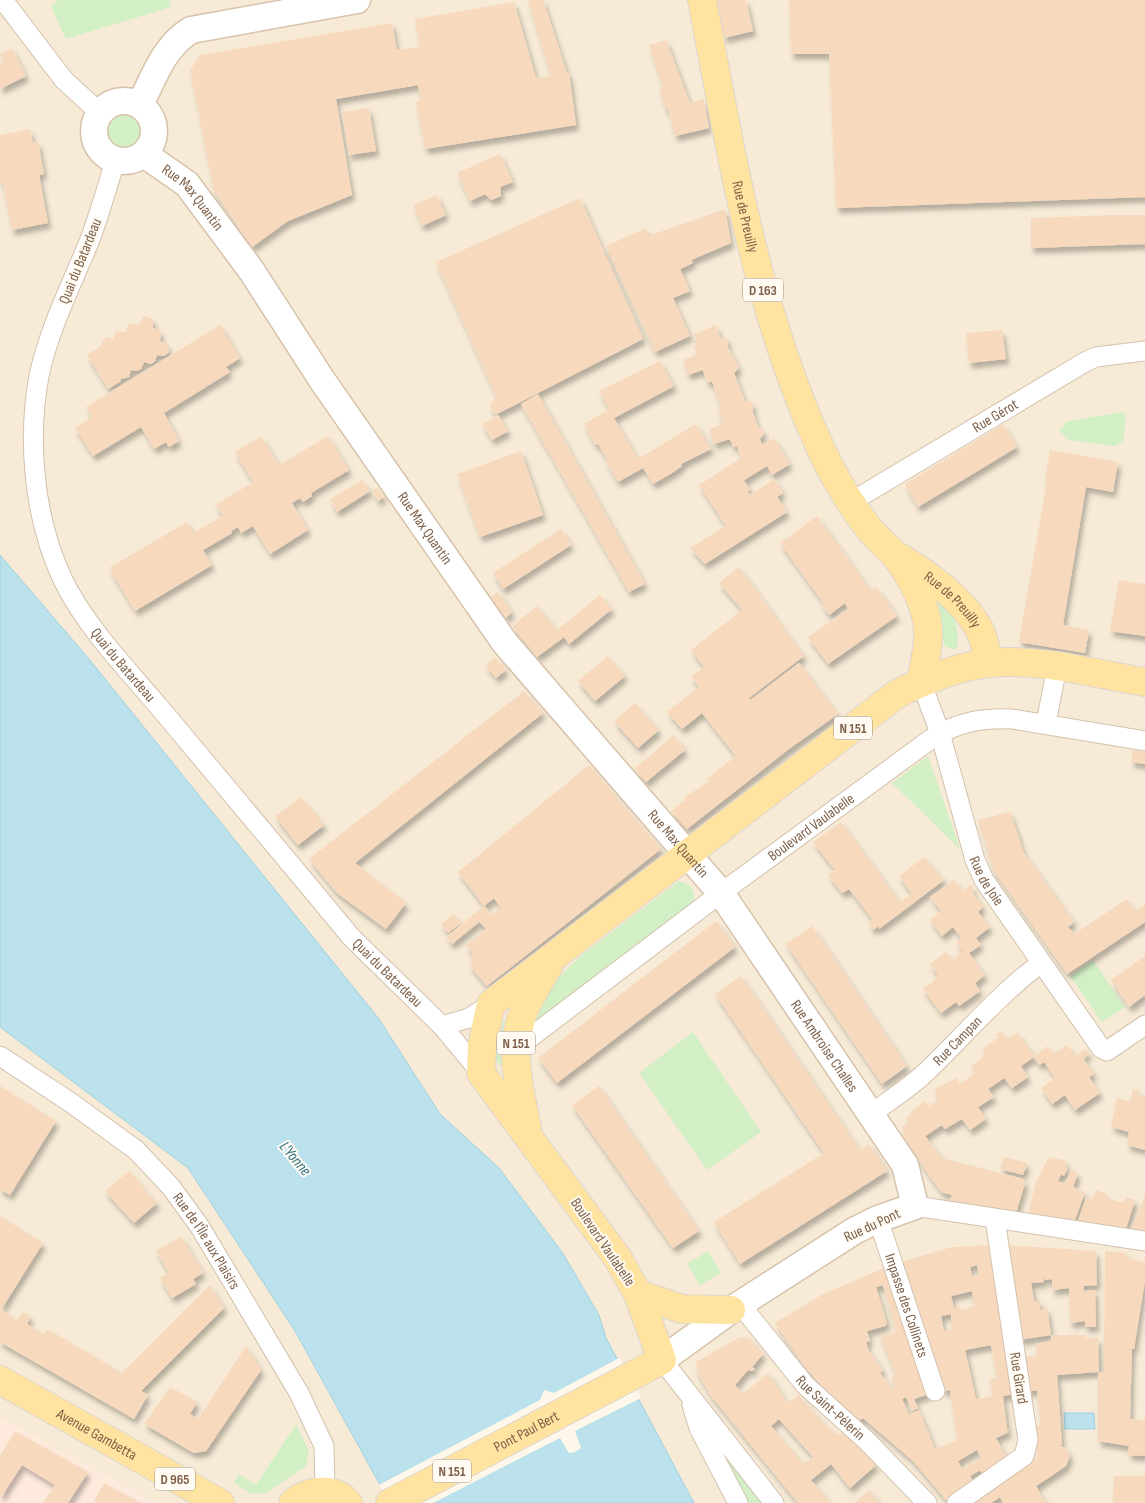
<svg xmlns="http://www.w3.org/2000/svg" width="1145" height="1503" font-family="'Sofia Sans Condensed',sans-serif">
<style>
.residential{fill:#f7ebd7}
.commercial{fill:#ffeade}
.green{fill:#d3efc6}
.water{fill:#bbe1ec;stroke:#a0d0df}
.pier{fill:#fff8ea}
.building{fill:#f7dabe;fill-rule:evenodd;filter:url(#shadow)}
.lines{fill:none;stroke-linecap:round;stroke-linejoin:round}
.street-casing{stroke:#d3c1ad;stroke-width:21}
.secondary-casing{stroke:#d7c2ab;stroke-width:29}
.primary-casing{stroke:#ddd6d0;stroke-width:30}
.street{stroke:#fff;stroke-width:19}
.secondary{stroke:#fff;stroke-width:26}
.primary{stroke:#ffe4a1;stroke-width:28}
.labels{text-anchor:middle;stroke-width:4;stroke-linejoin:round;paint-order:stroke}
.shield{fill:#fffbf3;stroke:#a58e7c;stroke-width:1}
.shield-label{font-size:14px;font-weight:bold;fill:#7e6049}
.street-label{font-size:15px;fill:#7e6049;stroke:#fffbf3}
.water-label{font-size:16px;font-style:italic;fill:#3c788b;stroke:#fffbf3}
</style>
<defs>
<filter id="shadow"><feDropShadow dx="3" dy="5.5" stdDeviation="2.5" flood-color="#0004"/></filter>
</defs>
<rect width="100%" height="100%" fill="#fff8ea"/>
<rect class="residential" x="0" y="0" width="1145" height="1503"/>
<path class="commercial" d="M0,1417L154,1503H0Z"/>
<g class="green">
<path d="M58,0H169L171,7L66,39L51,7Z"/>
<circle cx="122" cy="131" r="18"/>
<path d="M1123,412L1126,416L1123,442L1114,446L1069,440L1059,431L1067,421Z"/>
<path d="M928,592C949,598 962,628 957,649H952L945,646Z"/>
<path d="M928,756L960,849L892,783Z"/>
<path d="M679,881L691,886L695,898L692,904L535,1024L532,1023L533,1016L556,980L579,957Z"/>
<path d="M1093,960L1125,1007L1102,1022L1070,976Z"/>
<path d="M500,1021L509,1026L504,1069L490,1054Z"/>
<path d="M693,1032L761,1132L707,1170L639,1073Z"/>
<path d="M708,1251L721,1273L700,1285L687,1264Z"/>
<path d="M296,1424L309,1451L306,1466L266,1493L251,1494L234,1482L239,1474L256,1485Z"/>
<path d="M714,1437L765,1503H744Z"/>
</g>
<g class="water">
<path d="M0,555L89,659L379,1019L440,1114L499,1168L562,1252L599,1315L606,1338L694,1503H390L295,1331L188,1168L0,1027Z"/>
<path d="M1064,1413H1094L1095,1429H1065Z"/>
</g>
<path class="pier" d="M619,1358L641,1398L575,1431L581,1448L575,1452L569,1453L560,1438L433,1503H390L379,1485L540,1400L544,1390L554,1393Z"/>
<g class="building">
<path d="M528,0H543L567,73H569L576,125L425,149L416,102L421,101L418,85L336,99L352,195L288,221L252,247L214,191L190,70L200,55L392,23L397,50L420,47L415,19L514,2L536,78L551,76Z"/>
<path d="M716,0H746L753,31L724,38Z"/>
<path d="M789,0H1145V197L836,208L829,54H791Z"/>
<path d="M666,40L690,103L704,99L709,128L675,136L668,109L666,110L659,88L663,87L649,45Z"/>
<path d="M12,48L26,76L0,89V64L4,62L0,54Z"/>
<path d="M369,108L376,151L349,155L342,112Z"/>
<path d="M30,129L33,143L38,142L44,174L39,175L48,223L12,230L3,183H0V135Z"/>
<path d="M500,154L513,182L500,187L501,196L491,200L485,194L470,201L457,173Z"/>
<path d="M437,195L446,215L422,226L413,205Z"/>
<path d="M580,198L643,339L495,415L490,406L496,396L436,262Z"/>
<path d="M725,209L731,243L691,260L693,263L680,269L690,291L673,298L690,336L655,352L606,246L646,228L648,236Z"/>
<path d="M1115,215H1145V244L1031,248V218Z"/>
<path d="M144,316L153,319V328L161,331L160,341L167,344L169,352L164,356L157,355L155,361L151,364L144,362L141,369L137,371L131,370L129,377L120,379L121,381L108,389L87,355L101,346L104,338L109,337L113,340L116,331L126,332L128,324H139Z"/>
<path d="M220,325L240,358L226,367L230,372L164,413L179,441L169,447L166,442L154,449L141,427L93,456L75,428L92,417L86,407Z"/>
<path d="M716,325L720,337H726L728,342L727,345L739,368L734,373L745,401L752,402L754,407L752,409L758,427L762,429L764,434L760,439L762,445L774,438L790,464L772,475L767,466L744,480L750,490L747,491L750,495L774,479L783,493L777,497L787,512L705,564L690,548L726,526L699,485L741,458L737,446L733,447L730,439L714,444L709,429L723,424L718,411L722,409L712,381L707,383L703,370L688,375L683,360L697,355L694,347L698,345L694,334Z"/>
<path d="M1002,330L1006,359L969,363L966,333Z"/>
<path d="M660,361L674,386L614,418L638,459L696,424L711,449L681,464L682,466L672,473L653,484L643,468L618,482L606,462L608,461L598,444L595,445L584,424L609,409L599,391Z"/>
<path d="M538,394L645,584L629,592L521,404Z"/>
<path d="M498,415L508,431L492,440L482,424Z"/>
<path d="M1003,424L1017,447L918,507L905,484Z"/>
<path d="M261,436L279,465L328,436L349,470L311,493L312,496L303,502L300,498L292,503L308,530L270,554L253,526L241,533L238,527L231,531L232,533L203,550L212,565L135,611L109,568L187,522L193,533L223,516L215,505L253,482L235,452Z"/>
<path d="M1050,450L1118,462L1113,492L1086,487L1063,625L1089,630L1085,653L1019,642L1047,481H1045Z"/>
<path d="M521,451L543,515L480,537L457,474Z"/>
<path d="M362,480L370,491L337,512L330,499Z"/>
<path d="M378,488L384,497L378,501L372,491Z"/>
<path d="M817,516L871,591L876,587L897,616L828,664L808,637L848,609L845,603L829,615L822,605L824,604L780,543Z"/>
<path d="M561,529L571,545L503,589L493,573Z"/>
<path d="M739,567L804,656L749,698L750,700L799,663L838,714L789,749L687,829L671,811L685,800L684,798L709,781L707,778L736,756L702,713L682,729L667,712L699,687L691,677L704,667L691,650L742,610L719,583Z"/>
<path d="M1119,580L1145,584V636L1110,631Z"/>
<path d="M498,592L512,612L506,618L491,597Z"/>
<path d="M600,595L612,609L569,644L564,637L537,657L512,626L537,606L557,630Z"/>
<path d="M608,656L625,676L595,701L578,681Z"/>
<path d="M495,657L506,670L496,678L485,665Z"/>
<path d="M524,691L543,713L355,863L406,903L386,929L337,893L309,859Z"/>
<path d="M635,703L659,730L638,748L614,721Z"/>
<path d="M674,735L685,750L646,782L634,769Z"/>
<path d="M1133,750L1145,752V764L1131,762Z"/>
<path d="M589,765L661,849L487,986L469,965L473,962L470,958L473,955L466,945L486,929L479,922L452,944L446,937L484,906L492,915L501,908L494,898L484,906L458,872Z"/>
<path d="M301,797L324,825L298,845L275,816Z"/>
<path d="M1010,812L1024,853L1074,922L1068,927L1074,934L1127,899L1135,911L1145,904V922L1067,974L994,871L978,820Z"/>
<path d="M841,822L900,902L912,894L899,876L924,857L944,880L879,929L878,926L873,930L868,923L873,920L849,889L842,893L828,875L835,870L813,842Z"/>
<path d="M954,880L962,891L971,885L974,890L972,892L983,907L978,912L990,927L976,938L981,945L969,953L985,975L975,983L980,991L959,1006L956,1002L941,1013L923,989L939,977L930,964L946,952L952,959L963,952L956,943L962,939L953,927L942,936L930,920L941,911L930,897Z"/>
<path d="M454,914L461,923L448,933L441,924Z"/>
<path d="M716,921L735,947L557,1083L538,1058Z"/>
<path d="M812,926L907,1066L882,1084L786,944Z"/>
<path d="M1145,956V995L1129,1007L1111,980Z"/>
<path d="M741,976L860,1150L869,1144L887,1171L740,1264L714,1222L824,1153L715,994Z"/>
<path d="M1001,1031L1007,1039L1017,1032L1034,1056L1048,1046L1053,1054L1067,1045L1075,1056L1086,1049L1089,1054L1083,1058L1094,1074L1089,1077L1100,1093L1075,1110L1065,1095L1052,1104L1041,1088L1055,1078L1044,1062L1039,1065L1034,1057L1021,1066L1028,1077L1012,1088L1004,1078L988,1089L994,1097L978,1107L986,1119L970,1130L962,1119L945,1129L942,1125L925,1136L942,1158L1023,1179L1025,1183L1016,1213L950,1200L952,1195L941,1192L926,1171L903,1136L906,1134L901,1127L908,1122L906,1119L911,1114L910,1112L925,1101L929,1106L939,1099L934,1090L956,1078L960,1084L975,1073L971,1066L986,1055L982,1049L998,1038L996,1035Z"/>
<path d="M0,1086L56,1121L10,1195L0,1189Z"/>
<path d="M599,1086L699,1231L673,1248L572,1105Z"/>
<path d="M1133,1089L1139,1090L1138,1095L1145,1097V1150L1127,1145L1129,1132L1111,1127L1117,1098L1130,1101Z"/>
<path d="M1004,1157L1027,1163L1023,1175L1000,1169Z"/>
<path d="M1049,1157L1067,1161L1065,1166L1068,1168L1064,1176L1061,1174L1058,1181L1065,1184L1071,1170L1078,1173L1073,1187L1085,1192L1075,1220L1028,1215L1036,1182Z"/>
<path d="M129,1171L157,1203L134,1223L105,1191Z"/>
<path d="M1096,1190L1107,1194L1106,1198L1123,1203L1126,1197L1135,1200L1126,1229L1078,1221L1086,1198L1092,1199Z"/>
<path d="M1145,1196V1231L1131,1229L1142,1203Z"/>
<path d="M0,1216L43,1243L1,1310L17,1320L22,1312L28,1314L30,1318L27,1324L44,1334L47,1329L122,1373L210,1285L224,1308L141,1391L148,1395L134,1419L0,1342Z"/>
<path d="M181,1236L203,1273L193,1279L196,1284L172,1298L160,1278L169,1273L156,1251Z"/>
<path d="M992,1245L1015,1394L1003,1396L1007,1429H1009L1007,1433L996,1438L1008,1460L983,1476L980,1470L970,1476L974,1483L947,1501L912,1460L863,1418L860,1420L833,1399L804,1366L775,1323L823,1294L889,1266L929,1394L914,1399L918,1408L912,1411L906,1397L902,1399L909,1415L919,1410L935,1449L957,1440L950,1390L943,1391L897,1263L952,1247ZM977,1265L979,1275L972,1276L970,1267ZM883,1285L896,1332L880,1336L896,1375L891,1378L896,1387L893,1390L880,1373L883,1370L869,1351L866,1342L870,1341L867,1331L885,1326L887,1323L876,1287ZM972,1291L974,1306L961,1310L960,1307L954,1308L951,1296ZM951,1314V1325H953L954,1329L944,1331L941,1316ZM991,1345L997,1378L990,1379L992,1396L976,1399L965,1350ZM977,1450L981,1459L962,1469L958,1461Z"/>
<path d="M1004,1245L1096,1251L1097,1285L1084,1286V1291L1095,1290L1096,1327H1085V1321L1070,1323L1069,1288L1052,1290V1279L1045,1280L1043,1275L1044,1282L1031,1283L1034,1301H1040V1310L1047,1308L1051,1335L1019,1340Z"/>
<path d="M1105,1251L1126,1253L1125,1258L1145,1262V1281L1134,1349H1132L1130,1419L1145,1420V1456L1128,1455L1129,1446L1098,1441V1372L1057,1375L1062,1444L1060,1446L1066,1448L1070,1456L1066,1466L1036,1486L1046,1503H1003L1000,1497L991,1503H967L1038,1456L1033,1426H1041L1037,1390L1027,1392L1022,1357L1036,1356V1344L1051,1341V1335H1085V1338H1098L1099,1372H1104Z"/>
<path d="M740,1337L749,1338L763,1354L752,1367L755,1369L753,1371L748,1370L735,1385L743,1394L768,1373L788,1403L799,1395L825,1425L838,1435L842,1432L876,1465L850,1488L831,1464L811,1480L830,1503H798L711,1396L697,1372L696,1362ZM779,1419L813,1457L809,1460L803,1464L771,1426Z"/>
<path d="M246,1346L261,1370L206,1451L194,1453L144,1424L170,1387L197,1402L190,1414L198,1419Z"/>
<path d="M15,1431L88,1472L68,1503H43L55,1485L22,1465L0,1499V1456Z"/>
<path d="M1114,1476H1145V1503H1113Z"/>
<path d="M104,1483L141,1503H97L94,1501Z"/>
<path d="M870,1490L879,1503H854Z"/>
</g>
<g class="lines">
<defs>
<g id="street">
<path d="M3,0L64,80L100,113"/>
<path id="s1" d="M115,160C108,186 100,211 91,237C73,282 49,328 39,376C27,441 34,519 63,580C86,627 126,668 160,708C212,771 265,834 318,897L351,937L442,1026L481,1073"/>
<path id="s2" d="M851,502L1085,362L1096,357L1145,351"/>
<path id="s3" d="M921,682L940,733L975,860L984,880L1101,1048L1107,1051L1145,1025"/>
<path d="M1046,723L1057,667"/>
<path d="M442,1026L469,1018L491,1004"/>
<path id="s4" d="M515,1049L721,893L931,739C957,722 981,718 1012,719L1145,741"/>
<path id="s5" d="M0,1056L70,1102L136,1150L171,1187L200,1227L299,1393L324,1446L325,1491"/>
<path id="s6" d="M870,1115C888,1101 908,1089 925,1073C964,1036 998,995 1041,963"/>
<path d="M915,1206L1145,1241"/>
<path id="s7" d="M878,1219L935,1391"/>
<path id="s8" d="M740,1304L805,1385L867,1441L927,1503"/>
<path d="M662,1360L774,1503"/>
<path d="M692,1405L699,1428L738,1503"/>
<path d="M957,1503L1024,1456L1028,1440L995,1219"/>
</g>
<g id="secondary">
<circle cx="124" cy="131" r="30"/>
<path d="M140,105C154,77 164,46 191,30L357,0"/>
<path id="s9" d="M144,154L187,184L251,270L322,380L505,643L721,893L905,1165L915,1206L878,1219L854,1231L731,1310L662,1360"/>
</g>
<g id="primary">
<path id="s10" d="M702,0C731,152 755,305 820,447C833,475 851,506 871,531C877,538 885,545 892,552C907,569 924,600 927,622C931,641 924,663 921,682"/>
<path id="s11" d="M899,557C926,573 964,600 979,629C985,639 986,652 989,663"/>
<path d="M527,1128C519,1087 507,1044 527,1004C533,991 541,979 548,967"/>
<path d="M638,1294L682,1309L731,1310"/>
<path id="s12" d="M0,1380L220,1503"/>
<path d="M293,1503C309,1490 333,1486 348,1503"/>
<path id="s13" d="M390,1503L662,1360L638,1294L617,1257L481,1073L482,1046L491,1004L897,694C925,680 958,666 990,663C1041,658 1095,674 1145,682"/>
</g>
</defs>
<use href="#street" class="street-casing"/>
<use href="#secondary" class="secondary-casing"/>
<use href="#primary" class="primary-casing"/>
<use href="#street" class="street"/>
<use href="#secondary" class="secondary"/>
<use href="#primary" class="primary"/>
</g>
<g class="labels">
<g class="shield">
<rect x="743" y="278.5" width="40" height="23" rx="4"/>
<rect x="834" y="716.5" width="38" height="23" rx="4"/>
<rect x="497" y="1031.5" width="38" height="23" rx="4"/>
<rect x="433" y="1459.5" width="38" height="23" rx="4"/>
<rect x="155" y="1467.5" width="40" height="23" rx="4"/>
</g>
<g class="shield-label">
<text x="763" y="295">D 163</text>
<text x="853" y="733">N 151</text>
<text x="516" y="1048">N 151</text>
<text x="452" y="1476">N 151</text>
<text x="175" y="1484">D 965</text>
</g>
<g class="street-label">
<text dy="5" stroke="none"><textPath href="#s9" startOffset="66">Rue Max Quantin</textPath></text>
<text dy="5" stroke="none"><textPath href="#s10" startOffset="221">Rue de Preuilly</textPath></text>
<text transform="translate(80 261) rotate(-68)" y="5">Quai du Batardeau</text>
<text dy="5" stroke="none"><textPath href="#s2" startOffset="168">Rue Gérot</textPath></text>
<text dy="5" stroke="none"><textPath href="#s9" startOffset="471">Rue Max Quantin</textPath></text>
<text dy="5" stroke="none"><textPath href="#s11" startOffset="69">Rue de Preuilly</textPath></text>
<text dy="5" stroke="none"><textPath href="#s1" startOffset="542">Quai du Batardeau</textPath></text>
<text dy="5" stroke="none"><textPath href="#s4" startOffset="370">Boulevard Vaulabelle</textPath></text>
<text dy="5" stroke="none"><textPath href="#s9" startOffset="876">Rue Max Quantin</textPath></text>
<text dy="5" stroke="none"><textPath href="#s3" startOffset="210">Rue de Joie</textPath></text>
<text dy="5" stroke="none"><textPath href="#s1" startOffset="948">Quai du Batardeau</textPath></text>
<text dy="5" stroke="none"><textPath href="#s6" startOffset="115">Rue Campan</textPath></text>
<text dy="5" stroke="none"><textPath href="#s9" startOffset="1126">Rue Ambroise Challes</textPath></text>
<text transform="translate(872 1225) rotate(-25)" y="5">Rue du Pont</text>
<text dy="5" stroke="none"><textPath href="#s5" startOffset="281">Rue de l'Île aux Plaisirs</textPath></text>
<text transform="translate(603 1242) rotate(56)" y="5">Boulevard Vaulabelle</text>
<text dy="5" stroke="none"><textPath href="#s7" startOffset="91">Impasse des Collinets</textPath></text>
<text transform="translate(1019 1378) rotate(81)" y="5">Rue Girard</text>
<text dy="5" stroke="none"><textPath href="#s8" startOffset="138">Rue Saint-Pélerin</textPath></text>
<text dy="5" stroke="none"><textPath href="#s13" startOffset="154">Pont Paul Bert</textPath></text>
<text dy="5" stroke="none"><textPath href="#s12" startOffset="111">Avenue Gambetta</textPath></text>
</g>
<g class="water-label">
<text transform="translate(296 1158) rotate(50)" y="6">L'Yonne</text>
</g>
</g>
</svg>
